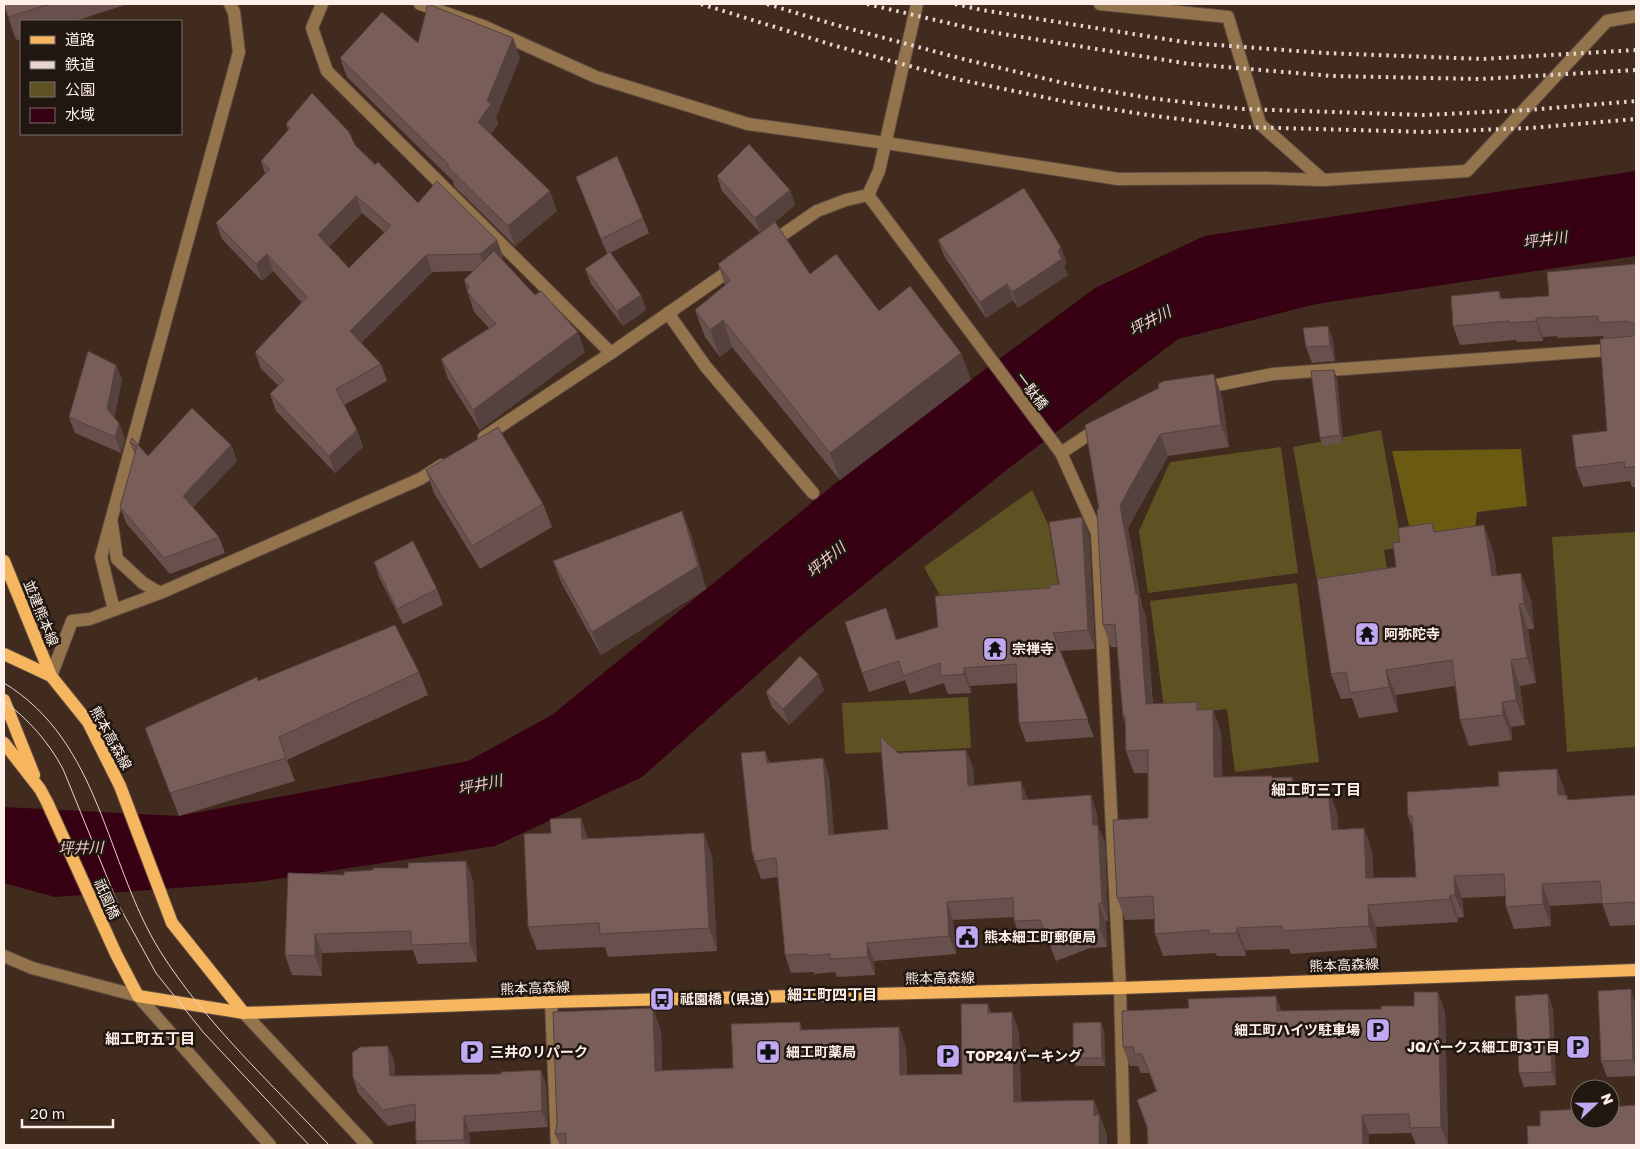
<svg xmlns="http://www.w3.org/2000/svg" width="1640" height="1149" font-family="'Golos Text','Noto Sans JP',sans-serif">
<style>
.green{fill:#5e5223}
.forest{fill:#6b5a11}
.water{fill:#370013}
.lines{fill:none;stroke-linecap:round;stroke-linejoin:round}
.minor-casing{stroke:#5f4a3f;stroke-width:14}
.major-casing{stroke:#5f4a3f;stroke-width:14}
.minor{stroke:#93744d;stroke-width:12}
.major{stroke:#f6b660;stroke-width:12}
.tram{stroke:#e5d5ce;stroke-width:1}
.rail{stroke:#e5d5ce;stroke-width:4;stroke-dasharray:2.5 5;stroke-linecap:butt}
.wall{fill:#68504d;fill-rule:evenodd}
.shaded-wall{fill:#55413e}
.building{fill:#795d59;stroke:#55413e;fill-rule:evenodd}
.labels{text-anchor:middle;stroke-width:5;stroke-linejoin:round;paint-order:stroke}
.street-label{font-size:14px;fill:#feefe8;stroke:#201711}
.poi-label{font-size:14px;font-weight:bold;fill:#feefe8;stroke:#201711;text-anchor:start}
.water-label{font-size:15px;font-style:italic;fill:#f2c9d0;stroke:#201711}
.neighbourhood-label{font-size:15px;font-weight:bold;fill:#feefe8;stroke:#201711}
</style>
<rect width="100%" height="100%" fill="#412b1f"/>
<g class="green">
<path d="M1381,430L1402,547L1384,550L1388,574L1318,586L1293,447Z"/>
<path d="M1281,447L1298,573L1148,593L1139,531L1170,462Z"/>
<path d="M1032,490L1049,526L1059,590L943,601L924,567Z"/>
<path d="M1636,532V747L1567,752L1552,537Z"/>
<path d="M1297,583L1319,762L1235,772L1227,709L1165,716L1150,601Z"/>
<path d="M968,697L971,748L845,754L842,703Z"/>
</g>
<path class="forest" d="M1521,449L1527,506L1477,512L1475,530L1413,543L1392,451Z"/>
<path class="water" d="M1636,171V256L1316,304L1178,339L1009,468L810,628L642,777L495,846L257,882L55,897L4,883V807L179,816L468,761L552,715L880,447L1095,288L1204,236Z"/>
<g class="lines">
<defs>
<g id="minor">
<path d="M322,4L312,28L327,71L611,353"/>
<path d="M420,4L483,26L596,77L748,124L886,143L1118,179L1264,178L1323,180"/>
<path d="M1100,4L1228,17L1260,124L1323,180L1467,171L1607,21L1636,16"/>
<path d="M868,195L1061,453L1097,533L1120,988L1124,1145"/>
<path d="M769,244L817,211L846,200L868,195L879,171L917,4"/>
<path d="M668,313L706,367L813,493"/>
<path d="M1202,388L1273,374L1636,348"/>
<path d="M484,437L611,353L736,266"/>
<path d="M1061,453L1100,427"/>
<path d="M112,524L117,559L143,583L160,593"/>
<path d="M114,610L101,557L239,52L234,12L230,4"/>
<path d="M51,676L72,621L90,619L160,593L420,479L442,465"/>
<path d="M4,956L32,968L138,996L270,1145"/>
<path d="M551,1002L557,1145"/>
<path d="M244,1013L367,1145"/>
</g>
<g id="major">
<path d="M4,561L51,676"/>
<path d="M4,654L51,676L88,722L120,786L172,923L244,1013"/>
<path d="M4,700L34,775"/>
<path d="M4,743L40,789L47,802L116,954L138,996L244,1013L551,1002L1120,988L1636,970"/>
</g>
</defs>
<use href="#minor" class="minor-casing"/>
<use href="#major" class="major-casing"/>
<use href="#minor" class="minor"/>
<use href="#major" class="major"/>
<g class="tram">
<path d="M4,683C101,742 105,862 160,951C206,1024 271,1083 329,1145"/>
<path d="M4,701C29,720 48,741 63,769L118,904L156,973L203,1032L309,1145"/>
</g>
<g class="rail">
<path d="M701,4L836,46L961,80L1067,102L1148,115L1242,127L1427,132L1530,128L1636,119"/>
<path d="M767,4L836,25L963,59L1068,84L1149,98L1242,109L1424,115L1528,110L1636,101"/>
<path d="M867,4L978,30L1190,64L1332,76L1481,79L1636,70"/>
<path d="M955,4L982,10L1190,43L1324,53L1483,59L1636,50"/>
</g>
</g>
<g class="wall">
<path d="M4,4H128L75,21H21V39L16,40L8,17Z"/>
<path d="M513,38L520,58L496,117L498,124L491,134L557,211L515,246L454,186L453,181L347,77L340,58L418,43Z"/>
<path d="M286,124L355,145L418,203L497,240L503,257L501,258L585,352L480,430L448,379L441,359L489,328L474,312L464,280L473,271L432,272L361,343L381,364L387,381L344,405L357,430L363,447L335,473L276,411L270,394L279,386L261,369L255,352L302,303L273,271L262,281L222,239L216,223L265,174L261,161L288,130ZM362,213L385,233L349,268L329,247Z"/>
<path d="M717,176L790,190L795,205L775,222L810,274L879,311L961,353L971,380L840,480L732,347L720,357L705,337L695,310L725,285L718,264L760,233L722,191Z"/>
<path d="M576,177L643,218L649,233L610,253L641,295L646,310L623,326L591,284L585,269L607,254Z"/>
<path d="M938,240L1067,263L1064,266L1068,275L1018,308L1013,300L986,318L944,256Z"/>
<path d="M1636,264V487H1632L1630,481L1583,487L1576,468L1607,431L1604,339L1603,336L1558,338L1557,336L1543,337V341L1517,342L1516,340L1460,345L1453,326L1499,291L1502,299L1549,296Z"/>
<path d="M1328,326L1333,341L1335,361L1312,363L1306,347Z"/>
<path d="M116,365L122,380L114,418L119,423L125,439L121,453L75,433L69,417Z"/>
<path d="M1337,378L1343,443L1323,446L1320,438Z"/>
<path d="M1222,396L1229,447L1168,456L1128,528L1142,607L1146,616L1153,704L1197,702L1200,710L1221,732L1222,777L1272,776L1273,778L1292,777L1298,791L1337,811L1338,829L1372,850L1373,878L1416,877L1414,832L1408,816L1565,791V795H1567L1568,800L1636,795V925L1610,926L1602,903L1550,906L1551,926L1514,929L1506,907V896L1462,898L1464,917L1458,918V922L1376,927L1377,948L1291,954L1289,949L1246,950V956H1217L1216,953L1163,956L1155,934L1154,919L1125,920L1117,898L1148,818V773H1134L1126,751L1125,723L1123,716L1117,647H1111L1103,625L1099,509L1085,425Z"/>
<path d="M132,438L148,456L231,445L237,461L193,507L219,537L225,553L170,574L126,523L120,507L135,455L130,443Z"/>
<path d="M426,470L543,504L552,527L480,569L434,493Z"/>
<path d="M1082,517L1089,535L1095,649L1060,651L1094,737L1026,742L1019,723L1017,683L970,686L971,693L948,694L944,683L910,694L905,680L869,692L862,673L886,608L897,640L938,627L1059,584Z"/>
<path d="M1432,523L1435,532L1493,550L1497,576L1531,599L1534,629H1528L1536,683L1520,686L1525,725L1511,727L1512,740L1469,746L1460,720L1455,686L1396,695L1398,712L1359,718L1352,698L1341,699L1331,674L1396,567L1400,542Z"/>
<path d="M691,534L706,589L601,655L562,584L553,561Z"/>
<path d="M374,562L437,589L443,605L403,624L379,577Z"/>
<path d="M419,672L428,695L287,760L295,781L179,816L145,728L258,681Z"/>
<path d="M824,690L789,725L772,707L766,692Z"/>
<path d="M966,750L973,768L974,785L1028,800L1091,795L1097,814L1098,826L1105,843L1108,921H1106L1107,947L1090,948L1056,961L1047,938L1021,939L1014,921V917L953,920L956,954L874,961L875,975L837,977L835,972L814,974V972L791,973L785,955L778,877L761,879L752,853L765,751L770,763L823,758L829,777L834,835L888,829L898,753Z"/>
<path d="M589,839L712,856L717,951L608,957L605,947L537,950L528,927Z"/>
<path d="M288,873L473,880L477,962L418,964L413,950L322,953V976L292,975L285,955Z"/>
<path d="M988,1004L991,1013L1012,1012L1019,1033L1021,1101L1094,1100L1107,1135V1145H560L555,1134L557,1123L661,1030L662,1070L733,1068L800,1022L802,1030L899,1027L906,1049L907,1075L962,1074Z"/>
<path d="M1636,1005V1076L1607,1077L1601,1061Z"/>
<path d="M1553,1008L1556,1085L1524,1087L1519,1073Z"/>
<path d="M1281,1011H1445L1448,1145H1416L1411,1133L1369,1134V1145H1148L1147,1128L1137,1100L1156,1091L1149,1073H1141L1138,1066H1130L1123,1047Z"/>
<path d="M1104,1030L1105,1066H1076L1073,1058Z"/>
<path d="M388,1046L394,1061L395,1076L501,1074L541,1070L546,1085L548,1127L469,1132L470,1145H417L416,1141L415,1121L388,1126L358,1093L353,1078Z"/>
</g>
<g class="shaded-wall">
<path d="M513,38L520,58L496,117L498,124L485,142L478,122Z"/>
<path d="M790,190L795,205L761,234L755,218Z"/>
<path d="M550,191L557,211L515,246L508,226Z"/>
<path d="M356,196L362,213L324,252L318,235Z"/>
<path d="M497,240L503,257L486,271L480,254Z"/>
<path d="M1061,247L1067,263L1064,266L1068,275L1018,308L1012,292Z"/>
<path d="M267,254L273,271L262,281L256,264Z"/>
<path d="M426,255L432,272L356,348L350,331Z"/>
<path d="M1007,284L1013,300L986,318L980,302Z"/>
<path d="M641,295L646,310L623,326L617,311Z"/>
<path d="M1536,318L1543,337V341L1536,321Z"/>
<path d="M723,320L732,347L720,357L710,330Z"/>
<path d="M1328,326L1333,341L1335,361L1330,346Z"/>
<path d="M578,332L585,352L480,430L473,410Z"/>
<path d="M961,353L971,380L840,480L830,453Z"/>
<path d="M116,365L122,380L112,425L107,409Z"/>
<path d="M1334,370L1337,378L1343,443L1340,435Z"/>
<path d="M1214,374L1222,396L1229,447L1221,425Z"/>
<path d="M119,423L125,439L121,453L115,437Z"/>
<path d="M357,430L363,447L335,473L329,456Z"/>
<path d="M1160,434L1168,456L1128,528L1142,607L1146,616L1154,726L1146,704L1136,594L1120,505Z"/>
<path d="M231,445L237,461L189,512L183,496Z"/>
<path d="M682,511L691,534L706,589L601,655L592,632Z"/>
<path d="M1082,517L1089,535L1095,649L1088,630Z"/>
<path d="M1484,525L1493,550L1501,601L1492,576Z"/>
<path d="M1521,573L1531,599L1534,629L1524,603Z"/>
<path d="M1519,604L1528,629L1536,683L1527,658Z"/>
<path d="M1511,660L1520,686L1525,725L1516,700Z"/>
<path d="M964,668L970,686L971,693L964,674Z"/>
<path d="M1386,670L1396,695L1398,712L1389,687Z"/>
<path d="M818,674L824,690L789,725L783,709Z"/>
<path d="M1502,702L1511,727L1512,740L1503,715Z"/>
<path d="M1213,709L1221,732L1223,800L1214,777Z"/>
<path d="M966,750L973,768L975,804L968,786Z"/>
<path d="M765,751L772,769L767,763Z"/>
<path d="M823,758L829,777L836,853L829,835Z"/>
<path d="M1557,769L1565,791L1567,818L1558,795Z"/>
<path d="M1292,777L1301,800L1293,792Z"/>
<path d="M1021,781L1028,799L1023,800Z"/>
<path d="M1328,789L1337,811L1340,852L1332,830Z"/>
<path d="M1091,795L1097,814L1098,826L1105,843L1108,921L1102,903L1093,825Z"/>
<path d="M581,818L589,841L582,839Z"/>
<path d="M1364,828L1372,850L1375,900L1366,878Z"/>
<path d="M704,833L712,856L717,951L709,928Z"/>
<path d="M466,861L473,880L477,962L470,943Z"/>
<path d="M1454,876L1462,898L1464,917L1455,895Z"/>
<path d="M1542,884L1550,906L1551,926L1543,904Z"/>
<path d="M1450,895L1458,918V922L1450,899Z"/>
<path d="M947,902L953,920L956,954L949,936Z"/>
<path d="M1099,903L1106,921L1107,947L1100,929Z"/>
<path d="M1368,905L1376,927L1377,948L1369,926Z"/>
<path d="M1237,928L1246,950V956L1237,933Z"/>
<path d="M315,934L322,953V976L315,956Z"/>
<path d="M867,943L874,961L875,975L868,957Z"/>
<path d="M1631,989L1636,1005V1068L1633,1060Z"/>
<path d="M1438,992L1445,1011L1448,1145L1441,1127Z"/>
<path d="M1548,994L1553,1008L1556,1085L1552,1072Z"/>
<path d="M1276,996L1283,1015L1277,1011Z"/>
<path d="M988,1004L995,1025L988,1013Z"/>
<path d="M653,1008L661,1030L663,1092L655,1071Z"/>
<path d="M1012,1012L1019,1033L1022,1123L1014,1102Z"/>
<path d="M1101,1022L1104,1030L1105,1066L1102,1058Z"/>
<path d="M899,1027L906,1049L908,1097L900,1075Z"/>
<path d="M388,1046L394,1061L396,1092L390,1076Z"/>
<path d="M541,1070L546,1085L548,1127L542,1111Z"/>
<path d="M1094,1100L1107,1135V1145H1099L1094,1116Z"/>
<path d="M1362,1115L1369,1134V1145H1363Z"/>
<path d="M464,1116L469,1132L470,1145H466L464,1140Z"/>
</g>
<g class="building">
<path d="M4,4H50L8,17Z"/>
<path d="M428,4L513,38L487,101L491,104L478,122L550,191L508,226L447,166L449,165L340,58L382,12L418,43Z"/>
<path d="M312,93L349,132L355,145L375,165L378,162L418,203L437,181L497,240L480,254L426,255L350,331L381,364L336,389L357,430L329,456L270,394L284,380L255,352L307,297L267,254L256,264L216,223L270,169L261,161L290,128L286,124ZM356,196L391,226L349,268L318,235Z"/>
<path d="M749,144L790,190L755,218L717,176Z"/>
<path d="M617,156L643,218L601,239L576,177Z"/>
<path d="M1024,188L1061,247L1058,251L1062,259L1012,292L1007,284L980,302L938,240Z"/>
<path d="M775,222L810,274L836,254L879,311L910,286L961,353L830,453L723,320L710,330L695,310L730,281L718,264Z"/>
<path d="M494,251L535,295L541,291L578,332L473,410L441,359L496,324L467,292L469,286L464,280Z"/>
<path d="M610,252L641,295L617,311L585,269Z"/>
<path d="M1636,264V329V325L1628,321L1598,323V316L1551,318V317L1536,318V321L1510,323L1509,321L1453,326L1451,296L1499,291L1500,299L1549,296L1547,272Z"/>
<path d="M1328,326L1330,346L1306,347L1303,328Z"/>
<path d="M1636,332V466L1625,468L1624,462L1576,468L1572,435L1607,431L1600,339L1633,336Z"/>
<path d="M88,351L116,365L107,409L119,423L115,437L69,417Z"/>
<path d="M1334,370L1340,435L1320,438L1311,371Z"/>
<path d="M1214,374L1221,425L1160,434L1120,505L1136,594H1138L1146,704L1197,702V710L1213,709L1214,777L1272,776V778L1292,777L1293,792L1328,789L1332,830L1364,828L1366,878L1416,877L1412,816H1408L1407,792L1499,786L1498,772L1557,769L1558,795H1567V800L1636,795V902L1602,904L1600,881L1542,884L1543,904L1506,907L1504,874L1454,876L1455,895H1450V899L1368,905L1369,926L1283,931L1282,926L1237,928V933L1209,934V930L1155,934L1153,896L1117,898L1113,820L1148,818V750L1126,751L1125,716H1123L1115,624L1103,625L1097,509H1099L1085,425L1159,388L1158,384L1164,381Z"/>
<path d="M192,408L231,445L183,496L219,537L164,558L120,507L137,446L130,443L132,438L148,456Z"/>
<path d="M498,427L543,504L472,546L426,470Z"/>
<path d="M682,511L698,566L592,632L553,561Z"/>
<path d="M1082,517L1088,630L1053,633L1088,719L1019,723L1016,664L964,668V674L941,676L940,663L903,676L899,661L862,673L845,622L886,608L896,640L938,627L935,596L1050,588V585L1059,584L1049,522Z"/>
<path d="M1432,523L1434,532L1484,525L1492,576L1521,573L1524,603L1519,604L1527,658L1511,660L1516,700L1502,702L1503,715L1460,720L1452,660L1386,670L1389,687L1350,693L1346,672L1331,674L1317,579L1396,567L1393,543L1400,542L1398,528Z"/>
<path d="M413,541L437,589L397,609L374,562Z"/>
<path d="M395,625L419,672L279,737L286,758L170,793L145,728L257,677L258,681Z"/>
<path d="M800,656L818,674L783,709L766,692Z"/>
<path d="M880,736L898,753L966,750L968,786L1021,781L1023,800L1091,795L1093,825H1098L1102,903H1099L1100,929L1083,930L1050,943L1040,920L1014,921L1013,898L947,902L949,936L867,943L868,957L830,959V954L808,956L807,954L785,955L776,858L754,861V853H752L741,753L765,751L767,763L823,758L829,835L888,829Z"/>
<path d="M581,818L582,839L704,833L709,928L600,934L599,923L528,927L524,834L551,833L550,819Z"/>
<path d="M466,861L470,943L411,945V931L315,934V956L285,955L288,873L344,875V872L373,870V868H408V863Z"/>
<path d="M1631,989L1633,1060L1601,1061L1598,991Z"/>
<path d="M1414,992H1438L1441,1127L1410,1128L1409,1114L1362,1115L1363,1145H1148L1147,1126L1137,1100L1157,1091L1142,1054H1134V1047H1123L1122,1011L1189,1008L1188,999L1276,996L1277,1011L1381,1009V1006H1414Z"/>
<path d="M1548,994L1552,1072L1519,1073L1515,996Z"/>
<path d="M961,1004H988V1013L1012,1012L1014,1102L1094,1100V1116L1099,1114V1145H566V1133L555,1134L557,1123L553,1012L653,1008L655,1071L733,1068L731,1024L800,1022V1030L899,1027L900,1075L962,1074Z"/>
<path d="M1101,1022L1102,1058H1073V1023Z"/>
<path d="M388,1046L390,1076L501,1074V1072L541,1070L542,1111L464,1116V1140L416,1141L415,1104L383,1110L353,1078L352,1053L360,1047Z"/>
<path d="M1636,1105V1145H1528L1527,1126H1540V1111L1580,1109V1119H1610V1107Z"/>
</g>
<defs>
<symbol id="temple-square" viewBox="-11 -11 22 22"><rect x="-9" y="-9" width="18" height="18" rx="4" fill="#c0a8f3" stroke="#201711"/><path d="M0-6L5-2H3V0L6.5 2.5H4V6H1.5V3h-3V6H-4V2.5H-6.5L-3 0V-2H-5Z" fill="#111"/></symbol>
<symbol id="civic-square" viewBox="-11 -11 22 22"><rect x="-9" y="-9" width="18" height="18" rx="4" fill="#c0a8f3" stroke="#201711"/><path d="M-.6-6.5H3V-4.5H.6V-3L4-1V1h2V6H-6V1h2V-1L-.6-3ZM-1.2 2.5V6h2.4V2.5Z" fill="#111"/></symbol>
<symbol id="bus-square" viewBox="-11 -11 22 22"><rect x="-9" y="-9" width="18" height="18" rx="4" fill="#c0a8f3" stroke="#201711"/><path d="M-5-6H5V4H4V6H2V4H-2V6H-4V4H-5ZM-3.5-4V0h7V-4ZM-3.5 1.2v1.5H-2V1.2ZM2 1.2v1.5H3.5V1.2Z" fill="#111"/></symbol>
<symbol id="parking-square" viewBox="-11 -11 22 22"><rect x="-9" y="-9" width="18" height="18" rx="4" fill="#c0a8f3" stroke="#201711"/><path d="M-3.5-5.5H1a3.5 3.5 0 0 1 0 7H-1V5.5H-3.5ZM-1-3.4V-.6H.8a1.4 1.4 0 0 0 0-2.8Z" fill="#111"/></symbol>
<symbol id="pharmacy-square" viewBox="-11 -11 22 22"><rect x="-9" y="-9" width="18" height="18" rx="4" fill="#c0a8f3" stroke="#201711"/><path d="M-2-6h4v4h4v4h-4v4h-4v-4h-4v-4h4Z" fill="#111"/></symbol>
</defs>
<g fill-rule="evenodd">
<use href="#temple-square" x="1353" y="620" width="28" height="28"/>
<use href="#temple-square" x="981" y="635" width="28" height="28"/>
<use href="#civic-square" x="953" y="923" width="28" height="28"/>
<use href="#bus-square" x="648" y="985" width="28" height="28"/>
<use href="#parking-square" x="1364" y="1016" width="28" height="28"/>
<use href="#parking-square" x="1564" y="1033" width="28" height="28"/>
<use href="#parking-square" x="458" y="1038" width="28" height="28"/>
<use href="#pharmacy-square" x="754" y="1038" width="28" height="28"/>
<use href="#parking-square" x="934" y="1042" width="28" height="28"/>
</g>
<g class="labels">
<g class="street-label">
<text transform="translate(1032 391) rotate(53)" y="5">一駄橋</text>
<text transform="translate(41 613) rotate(68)" y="5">並建熊本線</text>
<text transform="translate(111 738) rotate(61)" y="5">熊本高森線</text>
<text transform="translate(107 899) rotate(66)" y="5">祇園橋</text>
<text transform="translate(1344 965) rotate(-2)" y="5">熊本高森線</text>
<text transform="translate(940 978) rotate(-1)" y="5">熊本高森線</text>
<text transform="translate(535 988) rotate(-2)" y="5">熊本高森線</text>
</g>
<g class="poi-label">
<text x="1384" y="639">阿弥陀寺</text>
<text x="1012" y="654">宗禅寺</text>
<text x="984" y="942">熊本細工町郵便局</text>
<text x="680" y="1004">祗園橋（県道）</text>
<text x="1360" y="1035" text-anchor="end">細工町ハイツ駐車場</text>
<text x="1560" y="1052" text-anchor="end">JQパークス細工町3丁目</text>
<text x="490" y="1057">三井のリパーク</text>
<text x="786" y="1057">細工町薬局</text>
<text x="966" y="1061">TOP24パーキング</text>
</g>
<g class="water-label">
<text transform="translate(1545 240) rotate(-8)" y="5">坪井川</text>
<text transform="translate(1150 321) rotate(-28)" y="5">坪井川</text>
<text transform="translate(826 560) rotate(-40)" y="5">坪井川</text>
<text transform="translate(480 785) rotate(-12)" y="5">坪井川</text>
<text transform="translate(81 848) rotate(-1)" y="5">坪井川</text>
</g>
<g class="neighbourhood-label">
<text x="1316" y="795">細工町三丁目</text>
<text x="832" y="1000">細工町四丁目</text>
<text x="150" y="1044">細工町五丁目</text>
</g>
</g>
<rect width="1640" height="1149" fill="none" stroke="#feefe8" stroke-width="10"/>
<rect x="20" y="20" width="162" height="115" fill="#201711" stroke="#796d67"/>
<rect x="30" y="36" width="25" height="8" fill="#f6b660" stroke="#796d67"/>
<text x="65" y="45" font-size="15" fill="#feefe8">道路</text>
<rect x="30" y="61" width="25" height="8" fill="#e5d5ce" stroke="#796d67"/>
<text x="65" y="70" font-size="15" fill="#feefe8">鉄道</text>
<rect x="30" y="82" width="25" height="15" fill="#5e5223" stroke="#796d67"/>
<text x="65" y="95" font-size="15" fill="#feefe8">公園</text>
<rect x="30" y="108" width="25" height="15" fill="#370013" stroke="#796d67"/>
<text x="65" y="120" font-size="15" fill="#feefe8">水域</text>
<g transform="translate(1595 1104) rotate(68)"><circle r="24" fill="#201711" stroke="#796d67"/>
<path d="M0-4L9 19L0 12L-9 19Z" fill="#c0a8f3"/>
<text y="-8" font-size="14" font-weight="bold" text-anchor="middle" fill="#feefe8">N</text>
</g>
<path d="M22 1119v8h91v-8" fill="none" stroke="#feefe8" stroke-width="2.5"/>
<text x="30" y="1119" font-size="15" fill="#feefe8" stroke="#201711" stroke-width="4" paint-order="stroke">20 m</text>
</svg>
